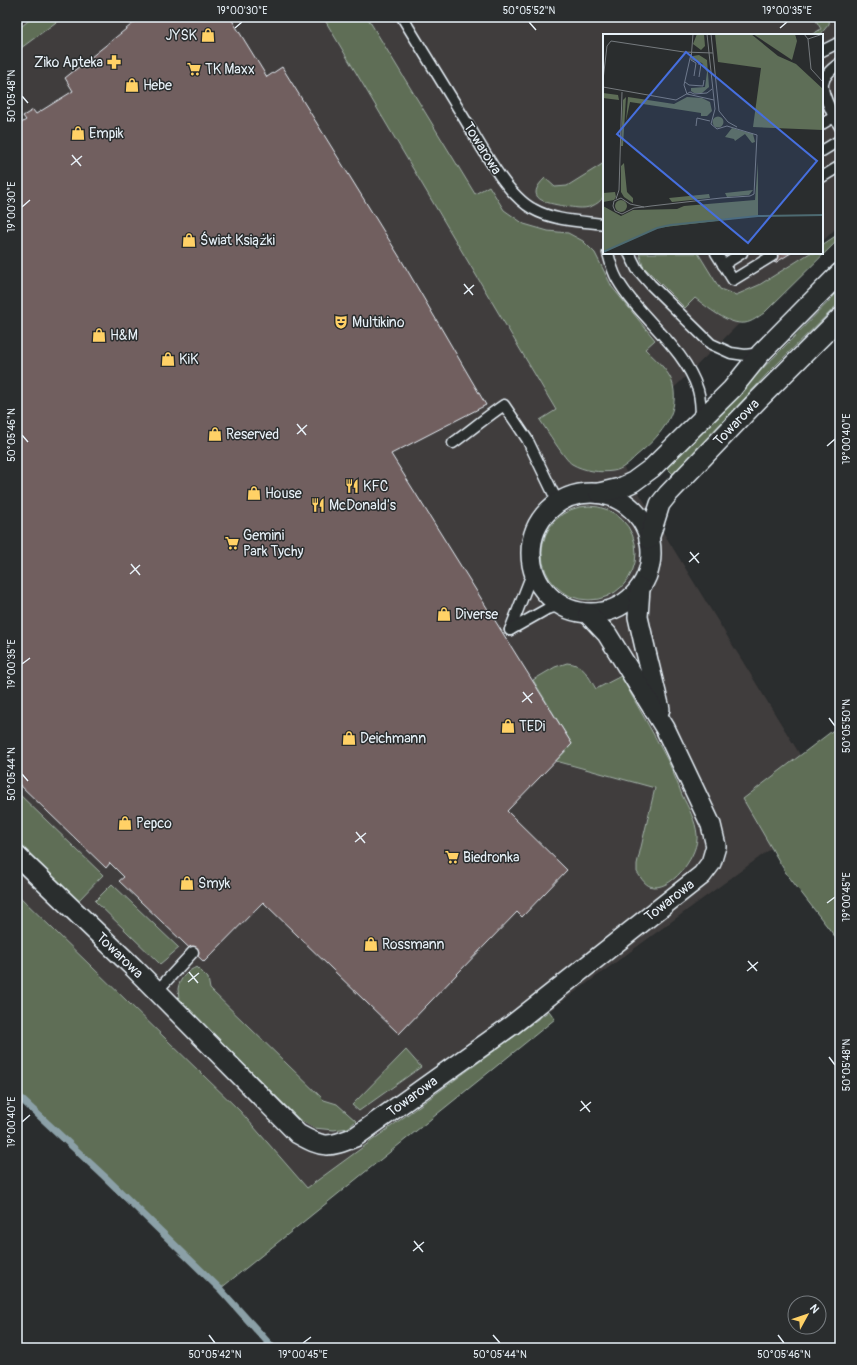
<svg xmlns="http://www.w3.org/2000/svg" width="857" height="1365" font-family="Pangolin,sans-serif">
<style>
.built{fill:#3f3c3c}
.green{fill:#5e6e57;stroke:#a3b0a8}
.lines{fill:none;stroke-linecap:round;stroke-linejoin:round}
.stream{stroke:#8ba0a7;stroke-width:7}
.building{fill:#715e5e;stroke:#e8f1f8}
.service-casing{stroke:#e8f1f8;stroke-width:13}
.minor-casing{stroke:#e8f1f8;stroke-width:22}
.service{stroke:#2a2d2e;stroke-width:10}
.minor{stroke:#2a2d2e;stroke-width:19}
.ticks{fill:none;stroke:#e8f1f8;stroke-width:1.5}
.labels{text-anchor:middle;stroke-width:3;stroke-linejoin:round;paint-order:stroke}
.poi-label{font-size:14px;fill:#e8f1f8;stroke:#2a2d2e;text-anchor:start}
.street-label{font-size:14px;fill:#e8f1f8;stroke:#2a2d2e}
.inset-river{fill:none;stroke:#4d6a71;stroke-width:2}
.inset-road{fill:none;stroke:#767b7f;stroke-width:1}
.view{fill:#466fde;fill-opacity:0.15;stroke:#466fde;stroke-width:2}
.inset-edge{fill:none;stroke:#e8f1f8;stroke-width:2}
.neatline{fill:none;stroke:#e8f1f8;stroke-width:1.5}
.ticks-label{font-size:10px;text-anchor:middle;fill:#e8f1f8}
</style>
<rect width="100%" height="100%" fill="#2a2d2e"/>
<filter id="ink" filterUnits="userSpaceOnUse"><feTurbulence type="fractalNoise" baseFrequency=".025" numOctaves="2"/><feDisplacementMap in="SourceGraphic" scale="8" xChannelSelector="R" yChannelSelector="G"/><feConvolveMatrix kernelMatrix="1 2 1 2 8 2 1 2 1" color-interpolation-filters="sRGB"/></filter>
<g filter="url(#ink)">
<path class="built" d="M17,17H840V224L822,242V35H604V253H811L612,449L831,805L307,1188L240,1111L17,894Z"/>
<g class="green">
<path d="M33,17H63L17,51V30Z"/>
<path d="M323,17H367L475,194L489,186L504,210L524,224L548,231L568,233L583,241L595,253L612,287L655,340L645,349C655,359 670,371 673,385C680,415 658,438 636,456C630,462 622,470 613,471C600,473 584,471 572,464C565,460 546,429 540,420L556,410Z"/>
<path d="M814,17H830L829,24L820,35H811L821,29Z"/>
<path d="M604,163V196C601,201 597,204 592,206C583,210 573,207 564,206C546,203 523,199 545,178L555,187L567,186Z"/>
<path d="M840,233V238L764,313C758,317 752,322 745,323C728,325 707,307 695,298L685,308L643,266L639,253H698L720,289L736,295L759,285L810,253H822V245Z"/>
<path d="M840,290V302L768,373L674,475L666,467Z"/>
<circle cx="589" cy="553" r="47"/>
<path d="M567,663C584,664 588,676 596,689L621,676C636,704 653,732 668,761C673,772 678,784 682,795C688,807 696,821 697,835C699,853 675,888 654,887C646,887 641,878 637,872V864L655,788L556,761L572,744L533,680L555,667Z"/>
<path d="M840,725V943L786,873L743,799Z"/>
<path d="M17,792L103,875L78,901L17,841Z"/>
<path d="M112,884L179,948L160,964L95,901Z"/>
<path d="M17,894L240,1111L307,1188L549,1011L555,1019L220,1289L17,1094Z"/>
<path d="M197,967L208,978L210,989L324,1100L337,1104L356,1121L348,1128L334,1130L314,1128L300,1120L179,999C179,996 178,992 178,989C179,979 188,970 197,967Z"/>
<path d="M406,1050L421,1067L359,1111L352,1105Z"/>
</g>
<g class="lines">
<path class="stream" d="M17,1095L104,1176L220,1289L273,1348"/>
</g>
<g class="building">
<path d="M141,17H230L267,77L282,67L399,256L486,405L391,454L572,744L507,811L567,870L522,917L517,912L399,1034L263,902L204,962L119,881L124,877L110,863L106,868L17,782V126L26,120L23,116L33,110L36,114L73,91L65,78Z"/>
<path d="M770,253H791L775,263Z"/>
</g>
<g class="lines">
<defs>
<g id="service">
<path d="M402,17C423,51 443,84 464,118C480,144 506,195 533,209C554,221 581,221 604,224"/>
<path d="M822,51L840,42"/>
<path d="M834,117L840,127"/>
<path d="M822,124L834,117C823,92 813,81 840,63"/>
<path d="M822,151L840,140"/>
<path d="M822,177L840,166"/>
<path d="M608,253C610,261 613,272 617,279C639,318 684,346 698,390C701,400 701,410 701,420"/>
<path d="M629,253L637,269L651,285L711,344L731,353L745,355L761,353"/>
<path d="M716,253L733,280L772,256"/>
<path d="M723,265L742,253"/>
<path d="M453,443C470,431 486,417 504,405L527,439L558,503"/>
<path d="M510,630L533,571"/>
<path d="M510,630L547,609L560,606"/>
<path d="M157,991L193,952"/>
</g>
<g id="minor">
<circle cx="591" cy="553" r="60"/>
<path d="M599,493L620,488L633,482L652,468L732,389L761,353L840,273"/>
<path d="M649,539L660,504L668,494L758,400L840,318"/>
<path d="M640,588L638,617L646,652L660,709"/>
<path d="M17,856L134,968L298,1134C323,1148 328,1148 355,1137L512,1025L702,875L711,863L716,846L711,825L665,728L607,634L588,614"/>
</g>
</defs>
<use href="#service" class="service-casing"/>
<use href="#minor" class="minor-casing"/>
<use href="#service" class="service"/>
<use href="#minor" class="minor"/>
</g>
</g>
<path class="ticks" d="M529,22L536,30M235,28L242,22M780,28L787,22M22,96L28,103M72,155L81,166M71,165L82,156M22,207L30,200M464,284L473,295M464,294L474,285M297,424L306,435M297,434L307,425M22,435L28,442M827,446L835,439M690,552L699,563M689,562L699,553M131,564L140,575M130,574L140,565M22,664L30,658M523,692L532,703M522,702L533,693M829,718L835,726M22,774L28,781M356,832L365,843M355,842L366,833M827,903L835,897M748,961L757,971M747,971L758,962M189,972L198,983M188,982L199,973M829,1057L835,1065M581,1101L590,1112M580,1111L591,1102M22,1122L30,1115M414,1241L423,1252M413,1251L424,1242M209,1335L215,1343M493,1335L500,1343M778,1335L784,1343M303,1343L311,1337"/>
<defs>
<symbol id="shop-bare" viewBox="-9 -9 18 18"><path d="M-5-2.5h2.3a2.7 3.5 0 0 1 5.4 0H5L5.5 6h-11ZM-1.5-2.5h3a1.5 2.3 0 0 0-3 0Z" fill="#ffd166" stroke="#2a2d2e" stroke-width="2.5" paint-order="stroke"/></symbol>
<symbol id="pharmacy-bare" viewBox="-9 -9 18 18"><path d="M-2-6h4v4h4v4h-4v4h-4v-4h-4v-4h4Z" fill="#ffd166" stroke="#2a2d2e" stroke-width="2.5" paint-order="stroke"/></symbol>
<symbol id="supermarket-bare" viewBox="-9 -9 18 18"><path d="M-6-5.5h2.5l.6 2H6L4.5 2H-2.5L-4.4-4H-6ZM-1.5 3.2a1.3 1.3 0 1 0 .1 0ZM3 3.2a1.3 1.3 0 1 0 .1 0Z" fill="#ffd166" stroke="#2a2d2e" stroke-width="2.5" paint-order="stroke"/></symbol>
<symbol id="theatre-bare" viewBox="-9 -9 18 18"><path d="M-5-5.5Q0-4 5-5.5V0Q5 5 0 6Q-5 5-5 0ZM-3.3-2.5H-1v1.5H-3.3ZM1-2.5H3.3v1.5H1ZM-2.8 1Q0 5.5 2.8 1Z" fill="#ffd166" stroke="#2a2d2e" stroke-width="2.5" paint-order="stroke"/></symbol>
<symbol id="restaurant-bare" viewBox="-9 -9 18 18"><path d="M-5-6h1v4h1v-4h1v4h1v-4h1v5L-1.5 .5V6h-2V.5L-5-1ZM5-6V6H3V1.5H1.5Q1.5-4 5-6Z" fill="#ffd166" stroke="#2a2d2e" stroke-width="2.5" paint-order="stroke"/></symbol>
</defs>
<g fill-rule="evenodd">
<use href="#shop-bare" x="198" y="25" width="20" height="20"/>
<use href="#pharmacy-bare" x="104" y="52" width="20" height="20"/>
<use href="#supermarket-bare" x="184" y="59" width="20" height="20"/>
<use href="#shop-bare" x="122" y="75" width="20" height="20"/>
<use href="#shop-bare" x="68" y="123" width="20" height="20"/>
<use href="#shop-bare" x="179" y="230" width="20" height="20"/>
<use href="#theatre-bare" x="331" y="312" width="20" height="20"/>
<use href="#shop-bare" x="89" y="325" width="20" height="20"/>
<use href="#shop-bare" x="158" y="349" width="20" height="20"/>
<use href="#shop-bare" x="205" y="424" width="20" height="20"/>
<use href="#restaurant-bare" x="342" y="476" width="20" height="20"/>
<use href="#shop-bare" x="244" y="483" width="20" height="20"/>
<use href="#restaurant-bare" x="308" y="495" width="20" height="20"/>
<use href="#supermarket-bare" x="222" y="533" width="20" height="20"/>
<use href="#shop-bare" x="434" y="604" width="20" height="20"/>
<use href="#shop-bare" x="498" y="716" width="20" height="20"/>
<use href="#shop-bare" x="339" y="728" width="20" height="20"/>
<use href="#shop-bare" x="115" y="813" width="20" height="20"/>
<use href="#supermarket-bare" x="442" y="847" width="20" height="20"/>
<use href="#shop-bare" x="177" y="873" width="20" height="20"/>
<use href="#shop-bare" x="361" y="934" width="20" height="20"/>
</g>
<g class="labels">
<g class="poi-label">
<text x="197" y="40" text-anchor="end">JYSK</text>
<text x="103" y="67" text-anchor="end">Ziko Apteka</text>
<text x="205" y="74">TK Maxx</text>
<text x="143" y="90">Hebe</text>
<text x="89" y="138">Empik</text>
<text x="200" y="245">Świat Książki</text>
<text x="352" y="327">Multikino</text>
<text x="110" y="340">H&amp;M</text>
<text x="179" y="364">KiK</text>
<text x="226" y="439">Reserved</text>
<text x="363" y="491">KFC</text>
<text x="265" y="498">House</text>
<text x="329" y="510">McDonald's</text>
<text x="243" y="540">Gemini<tspan x="243" dy="16">Park Tychy</tspan></text>
<text x="455" y="619">Diverse</text>
<text x="519" y="731">TEDi</text>
<text x="360" y="743">Deichmann</text>
<text x="136" y="828">Pepco</text>
<text x="463" y="862">Biedronka</text>
<text x="198" y="888">Smyk</text>
<text x="382" y="949">Rossmann</text>
</g>
<g class="street-label">
<text transform="translate(483 148) rotate(58)" y="5">Towarowa</text>
<text transform="translate(736 422) rotate(-46)" y="5">Towarowa</text>
<text transform="translate(669 900) rotate(-38)" y="5">Towarowa</text>
<text transform="translate(120 955) rotate(44)" y="5">Towarowa</text>
<text transform="translate(412 1096) rotate(-36)" y="5">Towarowa</text>
</g>
</g>
<g transform="translate(603 34)">
<rect width="220" height="220" fill="#2a2d2e"/>
<path d="M94,0H101L102,12L98,16L90,10ZM112,0H148L175,22L193,30L220,55V96L150,93L158,34L115,28ZM150,0H192L194,7L189,26ZM96,21L104,26L106,53L99,59H91L88,57V54L102,53L104,38L99,29L89,26L90,22ZM0,59L15,61L16,66L0,64ZM23,63L20,112H18L20,66ZM25,63L71,70L84,63L99,64L107,68L109,77L104,82H98V79L27,68L23,87ZM109.5 88a5.5 5.5 0 1 1 11 0a5.5 5.5 0 1 1-11 0ZM129,94L150,100L152,108L149,109L142,100L132,107L131,105L122,103ZM155,128V182L54,194L0,218V172L18,182L30,176L74,175L81,172L152,166ZM21,129L24,158L30,164V169L21,163L18,158V132ZM150,156L146,161L124,163L122,159ZM12,158L13,163L11,166L0,168V159ZM106,160L107,164L69,168L66,164ZM12 172a6 6 0 1 1 12 0a6 6 0 1 1-12 0Z" fill="#5e6e57"/>
<path class="inset-river" d="M0,218L54,194L67,191L155,182L220,181"/>
<path class="inset-road" d="M90,0L88,26L93,29L91,42M108,0L116,77L125,88L134,93M201,0L205,5L208,35L220,48M205,5L220,0M95,30H98L96,43M0,46L4,12L8,7L81,18L110,19M82,48L86,51L100,52L101,46M0,53L73,66L87,58M87,58L91,60L104,59L109,55M84,60L81,51L88,20M84,60L111,66M93,92L94,84L107,87M13,165L16,156L19,58M41,173L27,170L18,164L11,167L10,172L12,177L19,180L31,174L41,173L48,172L118,164L147,162L151,160L154,101L124,92L114,95L108,90L112,75L104,0"/>
<path class="view" d="M83,18L214,127L145,209L14,100Z"/>
<rect width="220" height="220" class="inset-edge"/>
</g>
<rect width="857" height="1365" fill="none" stroke="#2a2d2e" stroke-width="44"/>
<g transform="translate(807 1315) rotate(50)"><circle r="19" fill="#2a2d2e" stroke="#767b7f"/>
<path d="M0-3L7 15L0 10L-7 15Z" fill="#ffd166"/>
<text y="-6" font-size="11" font-weight="bold" text-anchor="middle" fill="#e8f1f8">N</text>
</g>
<rect x="22" y="22" width="813" height="1321" class="neatline"/>
<g class="ticks-label">
<text x="242" y="14">19°00'30"E</text>
<text x="529" y="14">50°05'52"N</text>
<text x="787" y="14">19°00'35"E</text>
<text transform="translate(11 96) rotate(-90)" y="4">50°05'48"N</text>
<text transform="translate(11 207) rotate(-90)" y="4">19°00'30"E</text>
<text transform="translate(11 435) rotate(-90)" y="4">50°05'46"N</text>
<text transform="translate(846 439) rotate(-90)" y="4">19°00'40"E</text>
<text transform="translate(11 664) rotate(-90)" y="4">19°00'35"E</text>
<text transform="translate(846 726) rotate(-90)" y="4">50°05'50"N</text>
<text transform="translate(11 774) rotate(-90)" y="4">50°05'44"N</text>
<text transform="translate(846 897) rotate(-90)" y="4">19°00'45"E</text>
<text transform="translate(846 1065) rotate(-90)" y="4">50°05'48"N</text>
<text transform="translate(11 1122) rotate(-90)" y="4">19°00'40"E</text>
<text x="215" y="1358">50°05'42"N</text>
<text x="303" y="1358">19°00'45"E</text>
<text x="500" y="1358">50°05'44"N</text>
<text x="784" y="1358">50°05'46"N</text>
</g>
</svg>
